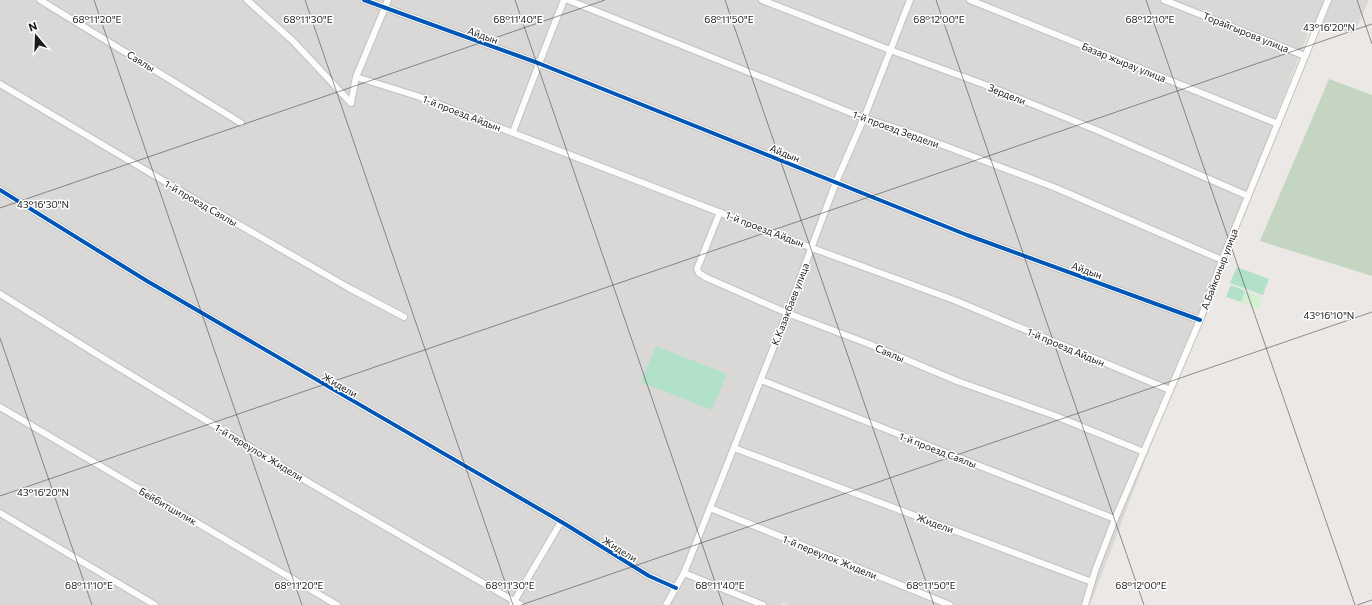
<svg xmlns="http://www.w3.org/2000/svg" width="1372" height="605" font-family="Commissioner,sans-serif">
<style>
.residential{fill:#dad8d7}
.cemetery{fill:#c4d5c2}
.park{fill:#d3f1d0}
.pitch{fill:#b1e1c8}
.lines{fill:none;stroke-linecap:round;stroke-linejoin:round}
.minor-casing{stroke:#c2c1c0;stroke-width:8}
.minor{stroke:#fcfcfb;stroke-width:6}
.cycleway-casing{stroke:#fff;stroke-width:6}
.cycleway{stroke:#0057b8;stroke-width:4}
.ticks{fill:none;stroke:#1d1d1d;stroke-width:1;stroke-opacity:0.45}
.labels{text-anchor:middle;stroke-width:3;stroke-linejoin:round;paint-order:stroke}
.street-label{font-size:10px;fill:#1d1d1d;stroke:#fff}
.ticks-label{font-size:10px;text-anchor:middle;fill:#1d1d1d;stroke:#fff;stroke-width:3;stroke-linejoin:round;paint-order:stroke}
</style>
<rect width="100%" height="100%" fill="#ebe8e5"/>
<path class="residential" d="M0,0H1369L1354,34L1312,23L1090,605H787L783,603L782,605H0Z"/>
<path class="cemetery" d="M1329,79L1372,95V276L1260,241Z"/>
<path class="park" d="M1245,291L1262,297L1258,309L1241,302Z"/>
<g class="pitch">
<path d="M1237,267L1269,279L1263,295L1230,283Z"/>
<path d="M1231,285L1245,291L1241,302L1226,297Z"/>
<path d="M656,346L727,374L712,410L641,382Z"/>
</g>
<g class="lines">
<defs>
<g id="minor">
<path d="M40,0L241,123"/>
<path d="M247,0L293,41L351,103"/>
<path d="M364,0L538,63L967,235L1200,320"/>
<path d="M568,0L864,118L911,133L1056,188L1222,260"/>
<path d="M762,0L890,50L983,84L1099,131L1248,196"/>
<path d="M970,0L1278,124"/>
<path d="M1164,0L1305,56"/>
<path d="M356,77L417,96L812,248L954,300L1170,390"/>
<path d="M0,84L196,200L349,288L404,317"/>
<path d="M351,103L356,77L388,0"/>
<path d="M513,132C530,88 546,44 564,0"/>
<path d="M0,190L147,281L565,524L649,576L676,588"/>
<path d="M720,212L697,269L699,273L705,277L787,313L869,344L957,381L1053,415L1144,452"/>
<path d="M0,294L103,358L308,482L521,605"/>
<path d="M761,380L1115,519"/>
<path d="M0,407L337,605"/>
<path d="M734,448L1092,582"/>
<path d="M710,508L950,605"/>
<path d="M0,513L155,605"/>
<path d="M684,573L763,605"/>
<path d="M512,605L561,522"/>
<path d="M666,605L684,573L710,508L787,313L836,182L864,118L910,0"/>
<path d="M1085,605L1095,571L1115,519L1200,320L1222,260L1328,0"/>
</g>
</defs>
<use href="#minor" class="minor-casing"/>
<use href="#minor" class="minor"/>
<defs>
<g id="cycleway">
<path d="M364,0L538,63L967,235L1200,320"/>
<path d="M0,190L147,281L565,524L649,576L676,588"/>
</g>
</defs>
<use href="#cycleway" class="cycleway-casing"/>
<use href="#cycleway" class="cycleway"/>
</g>
<path class="ticks" d="M94,0L302,605M305,0L513,605M515,0L723,605M725,0L934,605M936,0L1144,605M1146,0L1355,605M1357,0L1372,44M0,208L605,0M0,338L92,605M0,496L1372,24M521,605L1372,312M1357,605L1372,600"/>
<g class="labels">
<g class="street-label">
<text transform="translate(1246 32) rotate(22)" y="4">Торайгырова улица</text>
<text transform="translate(483 35) rotate(20)" y="4">Айдын</text>
<text transform="translate(141 61) rotate(31)" y="4">Саялы</text>
<text transform="translate(1124 62) rotate(22)" y="4">Базар жырау улица</text>
<text transform="translate(1007 94) rotate(22)" y="4">Зердели</text>
<text transform="translate(462 113) rotate(21)" y="4">1-й проезд Айдын</text>
<text transform="translate(896 129) rotate(20)" y="4">1-й проезд Зердели</text>
<text transform="translate(785 153) rotate(22)" y="4">Айдын</text>
<text transform="translate(201 203) rotate(30)" y="4">1-й проезд Саялы</text>
<text transform="translate(765 229) rotate(21)" y="4">1-й проезд Айдын</text>
<text transform="translate(1219 269) rotate(-69)" y="4">А.Байконыр улица</text>
<text transform="translate(1087 270) rotate(20)" y="4">Айдын</text>
<text transform="translate(790 304) rotate(-69)" y="4">К.Казакбаев улица</text>
<text transform="translate(1066 347) rotate(23)" y="4">1-й проезд Айдын</text>
<text transform="translate(890 353) rotate(23)" y="4">Саялы</text>
<text transform="translate(340 385) rotate(30)" y="4">Жидели</text>
<text transform="translate(938 450) rotate(21)" y="4">1-й проезд Саялы</text>
<text transform="translate(259 452) rotate(31)" y="4">1-й переулок Жидели</text>
<text transform="translate(168 506) rotate(30)" y="4">Бейбитшилик</text>
<text transform="translate(935 523) rotate(20)" y="4">Жидели</text>
<text transform="translate(620 549) rotate(32)" y="4">Жидели</text>
<text transform="translate(830 557) rotate(22)" y="4">1-й переулок Жидели</text>
</g>
</g>
<g class="ticks-label">
<text x="97" y="23">68°11'20"E</text>
<text x="308" y="23">68°11'30"E</text>
<text x="518" y="23">68°11'40"E</text>
<text x="729" y="23">68°11'50"E</text>
<text x="939" y="23">68°12'00"E</text>
<text x="1150" y="23">68°12'10"E</text>
<text x="1329" y="31">43°16'20"N</text>
<text x="43" y="208">43°16'30"N</text>
<text x="1329" y="319">43°16'10"N</text>
<text x="43" y="496">43°16'20"N</text>
<text x="89" y="589">68°11'10"E</text>
<text x="299" y="589">68°11'20"E</text>
<text x="510" y="589">68°11'30"E</text>
<text x="720" y="589">68°11'40"E</text>
<text x="931" y="589">68°11'50"E</text>
<text x="1141" y="589">68°12'00"E</text>
</g>
<g transform="translate(36 36) rotate(341)" stroke="#ffffff" stroke-width="3" paint-order="stroke">
<path d="M0-3L7 15L0 10L-7 15Z" fill="#1d1d1d"/>
<text y="-6" font-size="11" font-weight="bold" text-anchor="middle" fill="#1d1d1d">N</text>
</g>
</svg>
